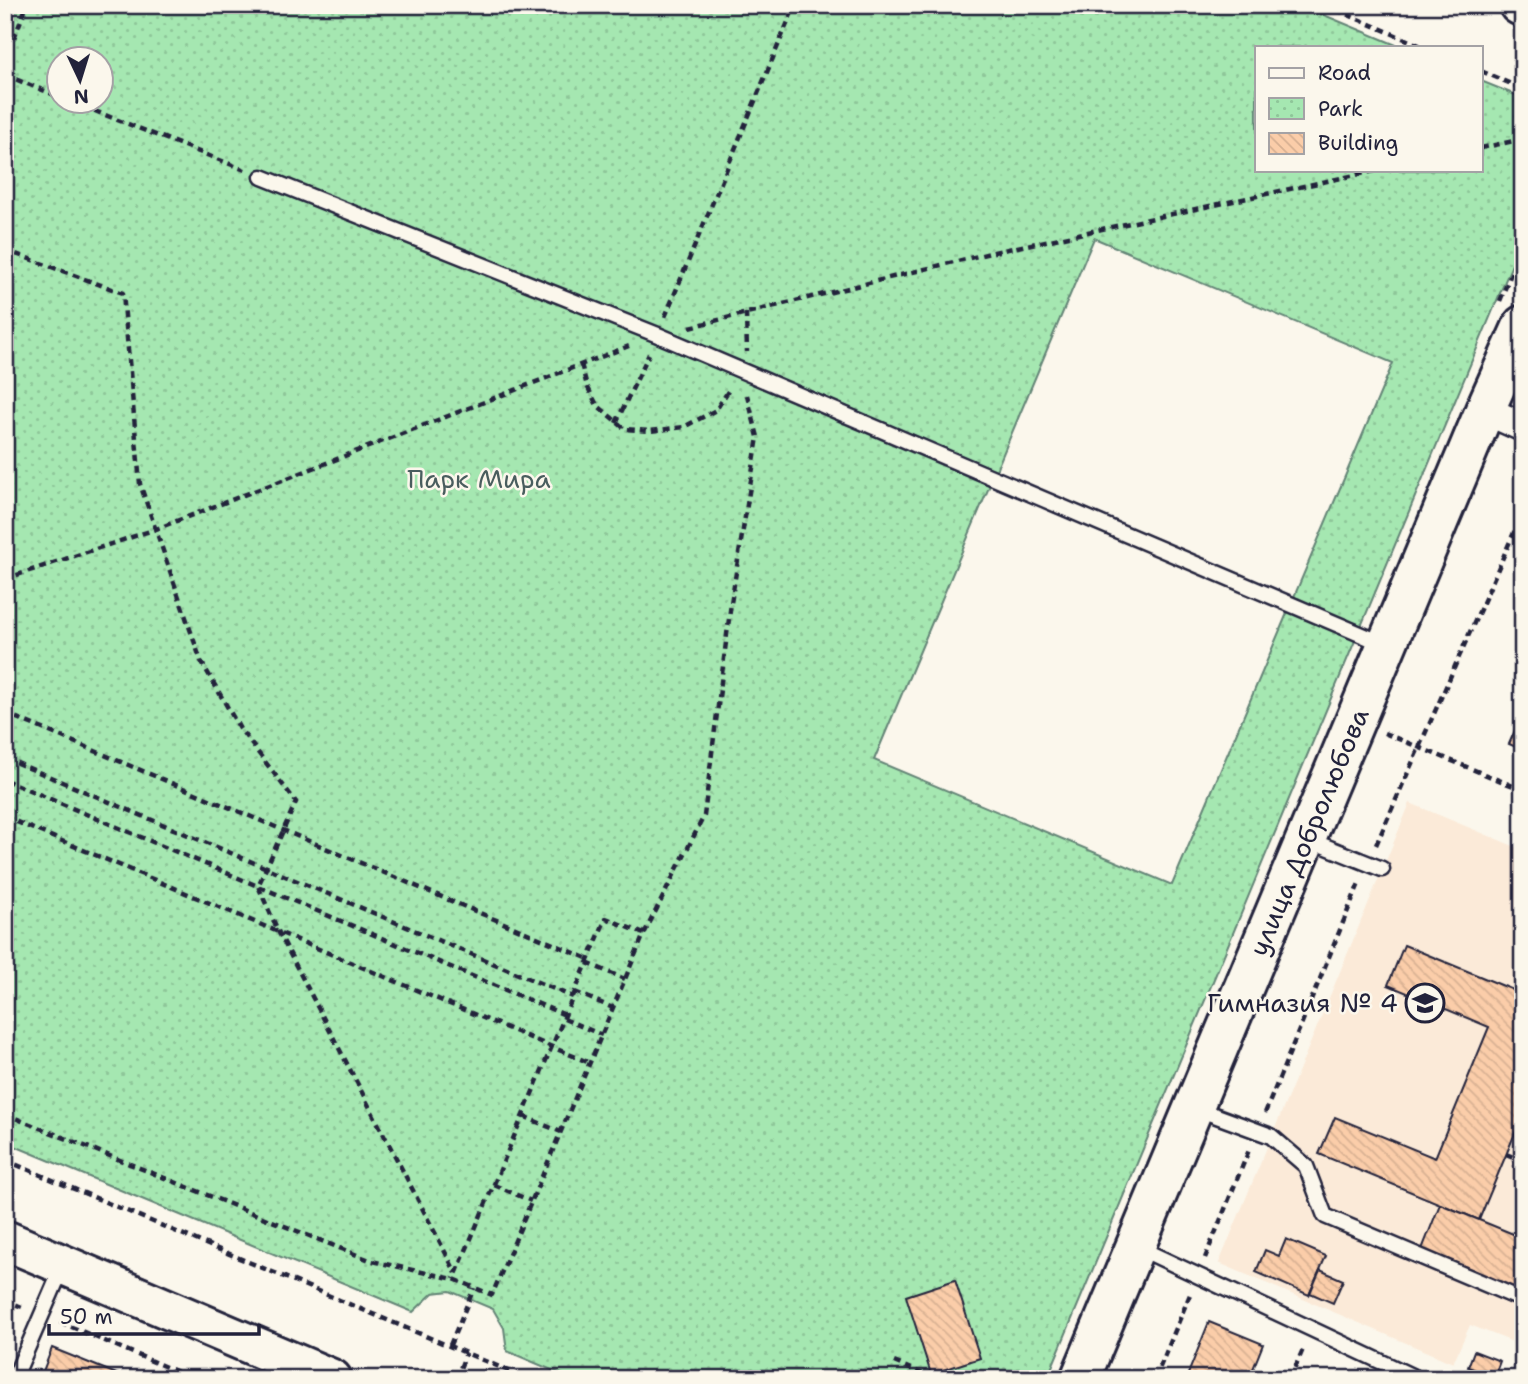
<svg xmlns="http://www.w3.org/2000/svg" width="1528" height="1384" font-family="'Shantell Sans',sans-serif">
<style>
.built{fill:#fbead8}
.park{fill:url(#park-dots);stroke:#648476;stroke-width:2;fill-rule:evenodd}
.building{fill:url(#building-back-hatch);stroke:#22223b;stroke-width:2}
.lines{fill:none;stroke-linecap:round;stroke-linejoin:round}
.lane-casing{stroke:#22223b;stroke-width:19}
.street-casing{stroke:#22223b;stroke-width:33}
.secondary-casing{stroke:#22223b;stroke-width:44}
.path{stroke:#22223b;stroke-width:4.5;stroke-dasharray:7 5;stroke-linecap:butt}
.lane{stroke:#fbf7ec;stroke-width:14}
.street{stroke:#fbf7ec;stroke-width:28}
.secondary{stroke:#fbf7ec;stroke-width:38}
.labels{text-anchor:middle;stroke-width:5;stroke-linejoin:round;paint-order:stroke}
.park-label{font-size:26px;fill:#495d5e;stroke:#fbf7ec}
.street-label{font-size:26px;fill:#22223b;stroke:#fbf7ec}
.poi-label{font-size:26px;fill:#22223b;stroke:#fbf7ec;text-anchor:end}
</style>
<defs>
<pattern id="park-dots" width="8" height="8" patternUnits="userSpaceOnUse" patternTransform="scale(1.75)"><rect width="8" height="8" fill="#a5e7b1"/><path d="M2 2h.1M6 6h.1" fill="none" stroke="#8ec699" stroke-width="1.8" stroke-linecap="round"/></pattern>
<pattern id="building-back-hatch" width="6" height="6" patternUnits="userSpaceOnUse" patternTransform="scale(1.75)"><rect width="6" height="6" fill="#fbcda9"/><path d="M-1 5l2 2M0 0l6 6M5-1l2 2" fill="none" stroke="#d7b092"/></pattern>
</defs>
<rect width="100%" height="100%" fill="#fbf7ec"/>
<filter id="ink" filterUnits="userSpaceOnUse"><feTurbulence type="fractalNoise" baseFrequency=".0143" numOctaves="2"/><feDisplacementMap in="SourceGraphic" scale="14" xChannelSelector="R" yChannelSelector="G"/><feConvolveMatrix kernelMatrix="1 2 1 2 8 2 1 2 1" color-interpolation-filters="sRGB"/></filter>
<g filter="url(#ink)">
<path class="built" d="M1410,803L1523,850V1346L1470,1325L1453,1363L1219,1263Z"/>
<path class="park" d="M5,5H1300L1401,47H1257V170H1481V81L1523,98V238L1047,1379H573L507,1351L504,1328L493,1309L450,1291L433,1293L413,1312L5,1142ZM60,60H102V102H60ZM1094,238L1393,363L1172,885L874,760Z"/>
<g class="building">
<path d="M1523,712V750L1509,744Z"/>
<path d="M1404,945L1523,994V1114L1479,1220L1319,1154L1335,1117L1435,1158L1489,1027L1388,985Z"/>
<path d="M1440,1204L1523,1238V1294L1421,1252Z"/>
<path d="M1286,1239L1326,1256L1309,1295L1256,1272L1265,1250L1279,1256Z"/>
<path d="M1320,1270L1343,1280L1333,1303L1310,1293Z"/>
<path d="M955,1280L980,1358L931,1374L906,1296Z"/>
<path d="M1209,1322L1263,1344L1249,1379H1186Z"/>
<path d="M52,1348L129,1379H40Z"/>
<path d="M1474,1351L1500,1361L1494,1377L1468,1367Z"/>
</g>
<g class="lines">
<defs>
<g id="lane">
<path d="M262,177L658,335L1386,645"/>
<path d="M1307,839L1382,869"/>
<path d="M1195,1108L1271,1136L1306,1166L1325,1216L1523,1300"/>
<path d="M1137,1247L1418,1379"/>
<path d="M14,1379L62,1268"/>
</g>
<path id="street" d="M1485,410L1523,427"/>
<g id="secondary">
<path d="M1519,5L1523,7"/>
<path d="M5,1240L332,1379"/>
<path d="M1080,1379L1485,410L1523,325"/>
</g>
</defs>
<use href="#lane" class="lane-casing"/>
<use href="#street" class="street-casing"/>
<use href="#secondary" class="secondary-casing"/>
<g class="path">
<path d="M1325,5L1424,47"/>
<path d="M5,61L27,5"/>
<path d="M1481,71L1523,89"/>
<path d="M5,75L60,97"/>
<path d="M72,102L245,170"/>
<path d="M1481,148L1523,139"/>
<path d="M5,250L123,293L140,484L201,661L240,729L296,802L258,886L279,933L456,1273"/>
<path d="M1500,301L1523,244"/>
<path d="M746,313L747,352"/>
<path d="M665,317L795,5"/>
<path d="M690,327L994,252L1379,170"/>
<path d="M581,364L587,386L597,405L625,429L650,431L684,427L716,410L730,388"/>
<path d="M616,423L649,354"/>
<path d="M5,579L156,529L629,346"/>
<path d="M5,713L589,959"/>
<path d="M1384,733L1523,790"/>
<path d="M5,758L573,997"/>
<path d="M5,780L565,1015"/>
<path d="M5,817L590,1063"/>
<path d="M1376,845L1523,512"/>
<path d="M644,934L704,816L731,603L758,437L747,395"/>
<path d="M587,963L625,979"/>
<path d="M575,992L613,1008"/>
<path d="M564,1019L602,1035"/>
<path d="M1265,1113L1360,881"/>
<path d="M5,1114L372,1261L454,1279L492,1295L644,934L606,918L454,1279"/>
<path d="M523,1116L561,1132"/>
<path d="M1506,1154L1523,1161"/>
<path d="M5,1160L528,1379"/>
<path d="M494,1185L531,1201"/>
<path d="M1205,1258L1249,1150"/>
<path d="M5,1300L22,1307"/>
<path d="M60,1322L194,1379"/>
<path d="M450,1345L474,1288"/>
<path d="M894,1362L928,1376L950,1379"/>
<path d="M456,1379L466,1353"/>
<path d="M1155,1379L1191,1292"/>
<path d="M1290,1379L1304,1347"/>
</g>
<use href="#lane" class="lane"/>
<use href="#street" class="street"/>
<use href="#secondary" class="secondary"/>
</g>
</g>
<defs>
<symbol id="school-ring" viewBox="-11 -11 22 22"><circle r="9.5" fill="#fbf7ec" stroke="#22223b" stroke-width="1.5"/><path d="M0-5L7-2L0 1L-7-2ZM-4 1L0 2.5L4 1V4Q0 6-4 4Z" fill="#22223b"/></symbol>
</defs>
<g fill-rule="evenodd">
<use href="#school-ring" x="1403" y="981" width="44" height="44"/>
</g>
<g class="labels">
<g class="park-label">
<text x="479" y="488">Парк Мира</text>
</g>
<g class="street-label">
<text transform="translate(1309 832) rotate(-67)" y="9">улица Добролюбова</text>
</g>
<g class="poi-label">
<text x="1398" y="1012">Гимназия № 4</text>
</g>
</g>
<rect width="1528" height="1384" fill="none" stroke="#fbf7ec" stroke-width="28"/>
<rect x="14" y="14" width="1500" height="1356" fill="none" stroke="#22223b" stroke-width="2.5" filter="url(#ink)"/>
<rect x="1255" y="46" width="228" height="126" fill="#fbf7ec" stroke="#a4a2a5" stroke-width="2"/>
<rect x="1269" y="68" width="35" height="10" fill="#fbf7ec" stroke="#a4a2a5" stroke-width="2"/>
<text x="1318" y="80" font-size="21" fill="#22223b">Road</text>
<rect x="1269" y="98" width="35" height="21" fill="url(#park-dots)" stroke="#a4a2a5" stroke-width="2"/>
<text x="1318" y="116" font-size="21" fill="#22223b">Park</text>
<rect x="1269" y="133" width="35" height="21" fill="url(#building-back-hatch)" stroke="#a4a2a5" stroke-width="2"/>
<text x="1318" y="150" font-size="21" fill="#22223b">Building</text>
<g transform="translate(80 80) rotate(176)"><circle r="33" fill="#fbf7ec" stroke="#a4a2a5" stroke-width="2"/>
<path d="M0-5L12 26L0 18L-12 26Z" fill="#22223b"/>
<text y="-10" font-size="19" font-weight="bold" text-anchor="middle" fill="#22223b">N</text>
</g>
<path d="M49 1324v10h210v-10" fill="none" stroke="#22223b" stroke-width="3.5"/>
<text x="60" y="1324" font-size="21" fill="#22223b" stroke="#fbf7ec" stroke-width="5" paint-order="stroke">50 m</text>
</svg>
